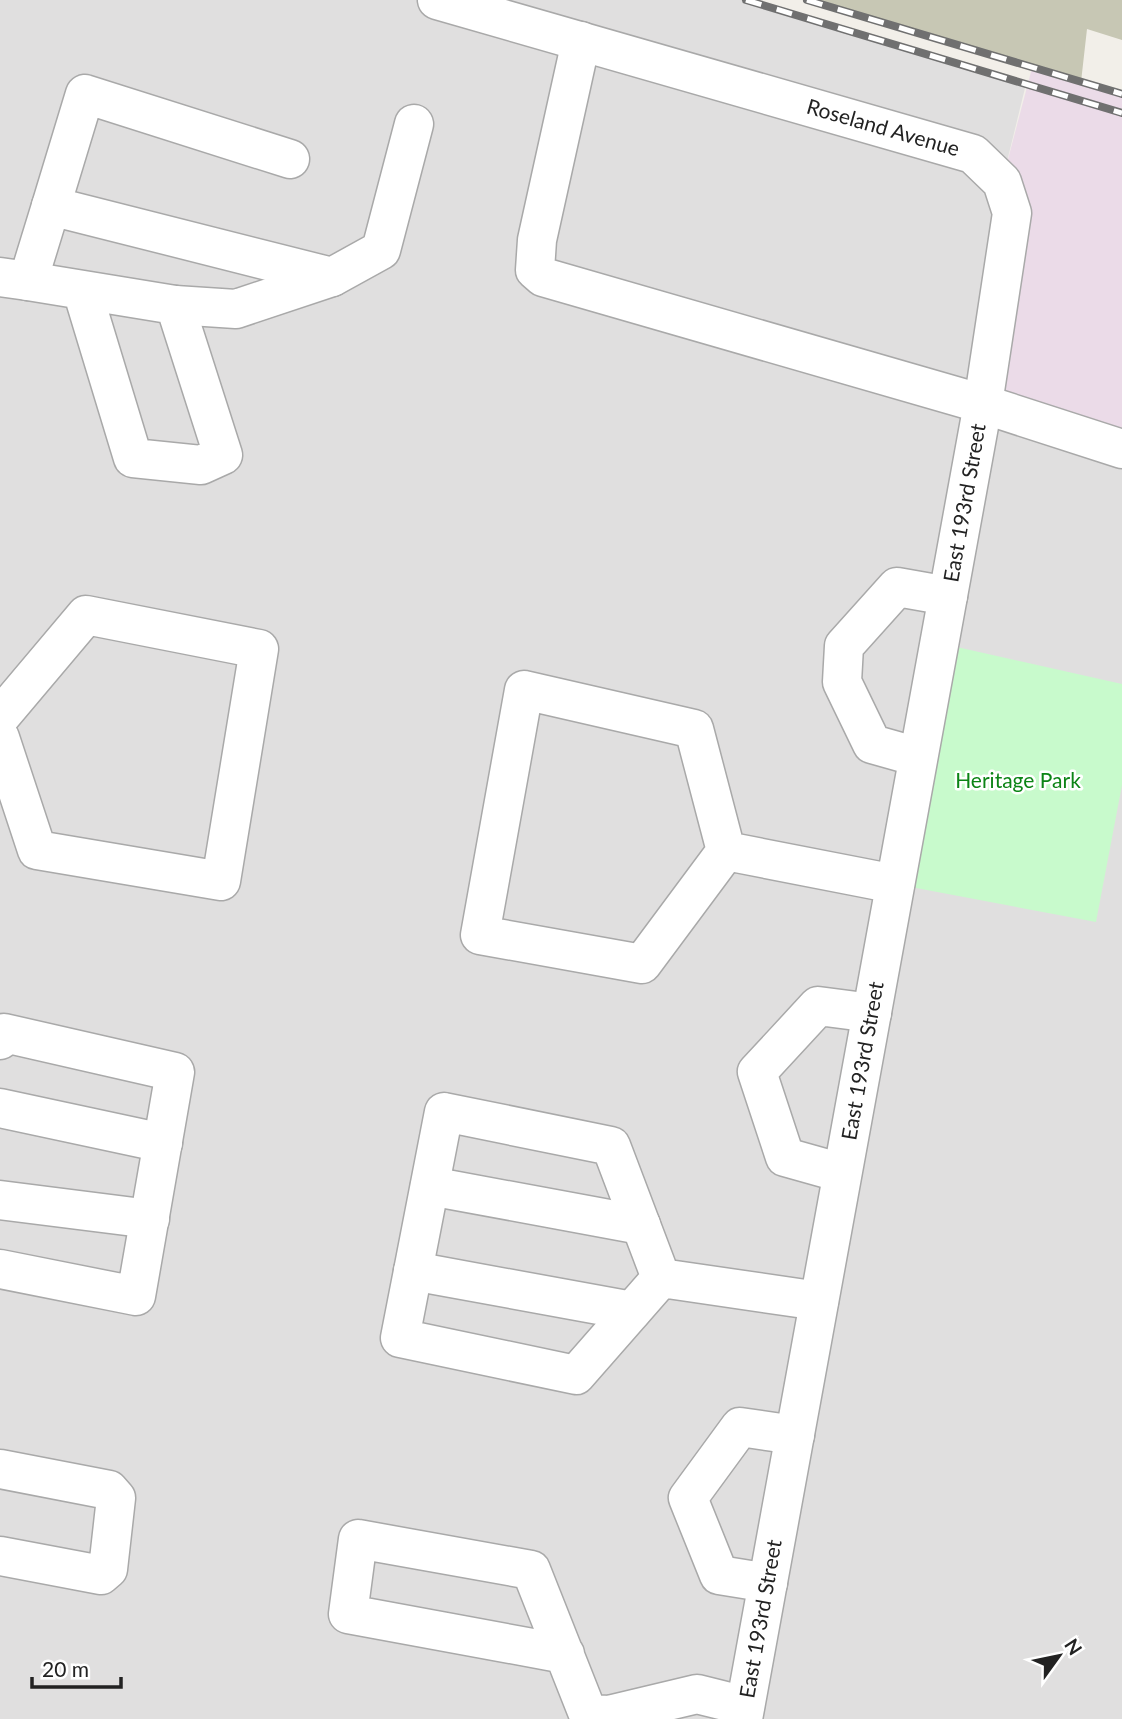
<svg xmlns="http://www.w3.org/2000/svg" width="1122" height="1719" font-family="Lato,sans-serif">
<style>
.residential{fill:#e0dfdf}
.industrial{fill:#ebdbe8}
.construction{fill:#c7c7b4}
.park{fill:#c8facc}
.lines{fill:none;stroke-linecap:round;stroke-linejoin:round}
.minor-casing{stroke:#a9a9a9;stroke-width:41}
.minor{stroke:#fff;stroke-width:38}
.rail-casing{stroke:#707070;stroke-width:8}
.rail{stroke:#fff;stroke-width:5;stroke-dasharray:16;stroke-linecap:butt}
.labels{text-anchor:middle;stroke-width:5;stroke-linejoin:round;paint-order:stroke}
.street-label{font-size:21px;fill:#222;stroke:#fff}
.park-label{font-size:21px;fill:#0c8416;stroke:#fff}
</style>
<rect width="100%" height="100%" fill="#f2efe9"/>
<path class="residential" d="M0,0H747L1026,84L1002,182L1122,449V1719H0Z"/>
<path class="industrial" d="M1032,68L1122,94V449L983,404L1002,182Z"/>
<path class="construction" d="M807,0H1122V40L1087,29L1081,82Z"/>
<path class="park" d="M939,643L1122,684V785L1096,922L895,884Z"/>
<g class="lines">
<defs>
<g id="minor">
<path d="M437,0L973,154L1002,182L1012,213L983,404L743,1719"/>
<path d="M581,41L537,240L535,270L543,277L983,404L1122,449"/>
<path d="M51,206L85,94L290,159"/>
<path d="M0,277L28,281L51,206L332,277L381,250L414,124"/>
<path d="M28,281L175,305L223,455L201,465L133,458L82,290"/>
<path d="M175,305L236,309L332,277"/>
<path d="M0,717L86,615L259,649L221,881L37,850L0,738"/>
<path d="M918,757L872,744L842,682L844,646L897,587L948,596"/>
<path d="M726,851L642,964L480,935L524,690L694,729L726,851L895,884"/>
<path d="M0,1040L4,1033L175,1072L136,1296L0,1269"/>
<path d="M0,1108L163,1143"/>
<path d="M842,1173L785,1157L757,1072L818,1006L872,1013"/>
<path d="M430,1186L641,1225"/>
<path d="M0,1200L150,1219"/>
<path d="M413,1271L632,1311"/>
<path d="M661,1278L576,1375L400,1338L444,1112L611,1146L661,1278L819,1301"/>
<path d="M0,1469L109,1490L116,1498L108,1569L101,1575L0,1556"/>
<path d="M768,1583L719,1575L688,1498L740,1427L795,1435"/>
<path d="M565,1654L348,1614L358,1539L531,1570L588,1714L609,1715L697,1694L745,1706"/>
</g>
</defs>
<use href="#minor" class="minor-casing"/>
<use href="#minor" class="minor"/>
<defs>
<g id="rail">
<path d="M746,0L1122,113"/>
<path d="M807,0L1122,94"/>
</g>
</defs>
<use href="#rail" class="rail-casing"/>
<use href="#rail" class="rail"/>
</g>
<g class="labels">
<g class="street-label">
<text transform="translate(883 128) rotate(16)" y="7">Roseland Avenue</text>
<text transform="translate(965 503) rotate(-80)" y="7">East 193rd Street</text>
<text transform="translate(863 1061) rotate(-80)" y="7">East 193rd Street</text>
<text transform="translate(761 1619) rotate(-80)" y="7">East 193rd Street</text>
</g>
<g class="park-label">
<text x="1018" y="788">Heritage Park</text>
</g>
</g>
<g transform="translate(1059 1656) rotate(57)" stroke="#ffffff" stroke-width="5" paint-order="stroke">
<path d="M0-5L12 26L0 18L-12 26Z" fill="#222222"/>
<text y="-10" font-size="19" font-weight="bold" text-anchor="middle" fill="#222222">N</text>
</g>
<path d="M32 1677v10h89v-10" fill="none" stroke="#222222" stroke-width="3.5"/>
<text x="42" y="1677" font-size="21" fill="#222222" stroke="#ffffff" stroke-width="5" paint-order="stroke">20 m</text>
</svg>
